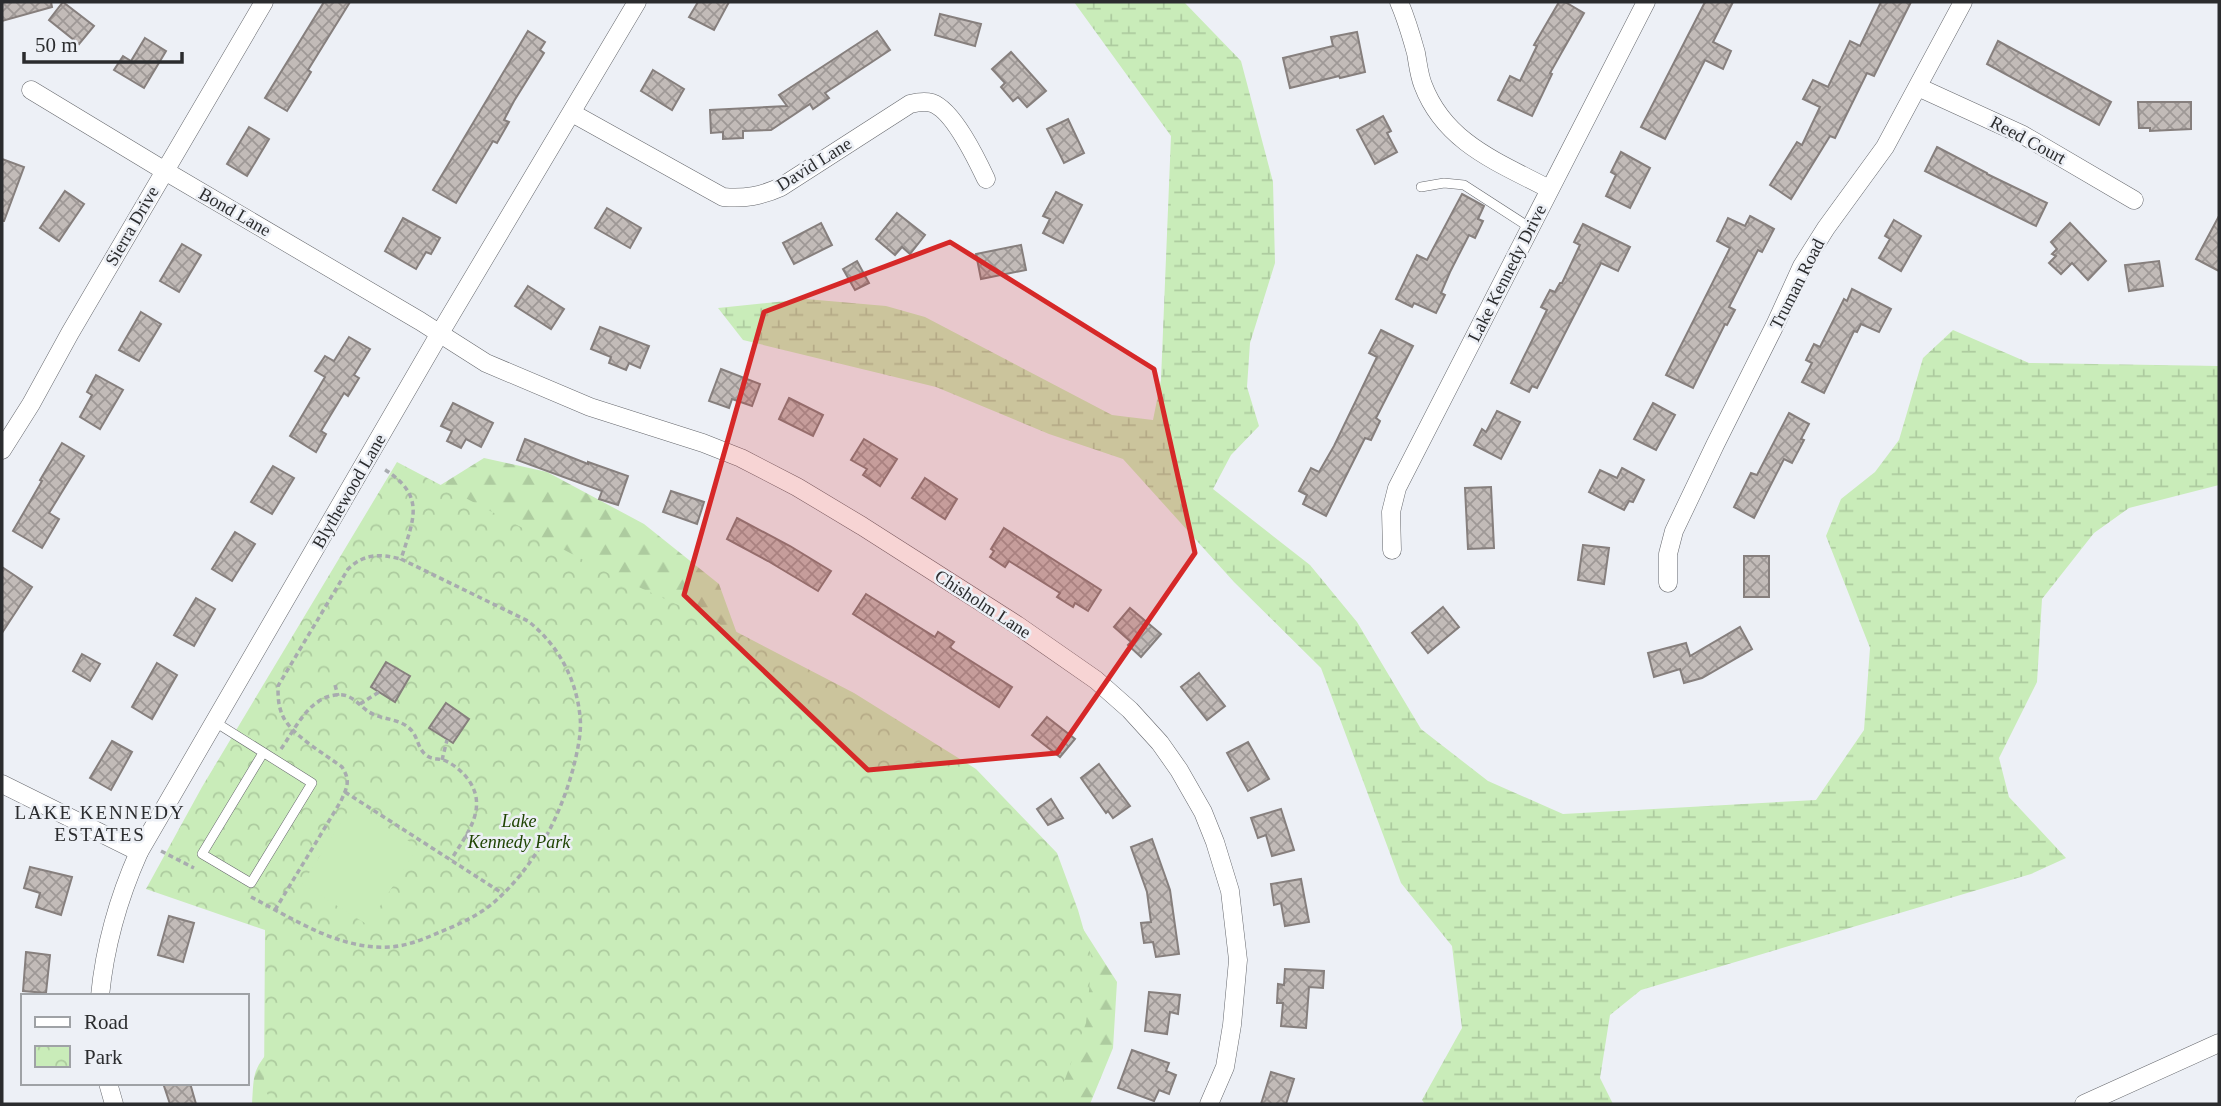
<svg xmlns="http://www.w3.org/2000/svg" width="2221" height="1106" font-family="'Times New Roman',serif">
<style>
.forest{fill:url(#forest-firs)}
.wetland{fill:url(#wetland-marsh)}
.park{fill:url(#park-crowns)}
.garden{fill:#c9ecb9}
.building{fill:url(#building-cross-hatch);stroke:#867f7d;stroke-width:2}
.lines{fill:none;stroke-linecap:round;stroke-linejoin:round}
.service-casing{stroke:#65676c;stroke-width:10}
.minor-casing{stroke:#65676c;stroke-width:19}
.path{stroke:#a8abaf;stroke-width:3.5;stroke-dasharray:5 3.5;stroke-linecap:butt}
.service{stroke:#fff;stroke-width:9}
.minor{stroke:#fff;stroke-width:18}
.marked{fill:#d62828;fill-opacity:0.2;stroke:#d62828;stroke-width:5;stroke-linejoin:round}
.labels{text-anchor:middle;stroke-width:5;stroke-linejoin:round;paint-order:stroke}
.street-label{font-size:18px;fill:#2b2c2e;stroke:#edf0f6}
.park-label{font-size:18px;font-style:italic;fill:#1f4403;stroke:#edf0f6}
.neighbourhood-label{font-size:19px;letter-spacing:2px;fill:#2b2c2e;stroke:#edf0f6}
</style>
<defs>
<pattern id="forest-firs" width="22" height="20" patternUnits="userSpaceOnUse" patternTransform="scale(1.75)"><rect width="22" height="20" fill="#c9ecb9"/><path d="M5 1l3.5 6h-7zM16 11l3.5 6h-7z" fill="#adcb9f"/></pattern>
<pattern id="wetland-marsh" width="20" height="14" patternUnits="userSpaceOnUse" patternTransform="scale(1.75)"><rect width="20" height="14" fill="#c9ecb9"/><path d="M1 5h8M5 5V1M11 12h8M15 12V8" fill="none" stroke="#adcb9f"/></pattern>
<pattern id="park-crowns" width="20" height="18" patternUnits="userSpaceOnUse" patternTransform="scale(1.75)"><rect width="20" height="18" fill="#c9ecb9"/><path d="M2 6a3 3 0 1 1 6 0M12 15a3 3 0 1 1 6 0" fill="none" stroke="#adcb9f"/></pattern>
<pattern id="building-cross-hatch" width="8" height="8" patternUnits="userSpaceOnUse" patternTransform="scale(1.75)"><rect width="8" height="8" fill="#c2bbb8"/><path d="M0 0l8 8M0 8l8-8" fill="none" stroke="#9e9896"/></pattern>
</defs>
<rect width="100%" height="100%" fill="#edf0f6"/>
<g class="forest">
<path d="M484,458L547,472L644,524L719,584L740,642L1078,921L1117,982L1113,1048L1090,1104H980L439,486Z"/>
<path d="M272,1047L314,1104H252C254,1074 252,1071 272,1047Z"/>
</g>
<path class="wetland" d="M1074,2H1184L1241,61L1273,182L1275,263L1250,343L1247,387L1259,426L1231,455L1213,489L1310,565L1357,622L1421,729L1488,781L1563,814L1816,800L1864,730L1870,648L1826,536L1841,499L1875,472L1899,440L1923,358L1953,330L2029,363L2219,366V485L2129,508L2094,533L2042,599L2037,682L1999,758L2009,797L2066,858L2031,874L1641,990L1610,1015L1600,1078L1613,1104H1425L1422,1100L1462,1028L1452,946L1401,883L1321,668L1234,582L1123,459L1049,434L936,387L743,340L718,308L806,299L886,306L925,317L1112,415L1153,420L1161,380L1171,136Z"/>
<path class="park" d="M397,462L610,574L731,629L854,693L976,769L1057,853L1078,910L1092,959L1086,1023L1065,1079L1053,1104H273L264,1088L265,930L146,889L202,787Z"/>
<path class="garden" d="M352,805L418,847L368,925L302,884Z"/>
<g class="building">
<path d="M2,2H51L52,7L2,21Z"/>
<path d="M63,2L94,26L79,44L49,20Z"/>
<path d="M324,2H350L308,70L311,72L287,111L265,98Z"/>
<path d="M698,2H729L714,30L689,17Z"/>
<path d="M1559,2H1565L1584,13L1550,73L1552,74L1532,116L1498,100L1510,76L1520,81L1537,46L1534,45Z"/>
<path d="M1705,2H1733L1713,42L1731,51L1723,69L1705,60L1665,139L1641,127Z"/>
<path d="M1881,2H1911L1874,76L1867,73L1835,138L1830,136L1791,199L1770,185L1797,142L1802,145L1820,107L1803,99L1813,80L1828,87L1850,41L1860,46Z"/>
<path d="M940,14L981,24L975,46L935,35Z"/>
<path d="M528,31L545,42L540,50L544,53L514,101L504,120L509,122L497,143L493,141L456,203L433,190Z"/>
<path d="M877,31L890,50L825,93L829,98L813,109L810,104L771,130L743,131V138L723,139V132L711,133L710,110L787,106L779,95Z"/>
<path d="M1357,32L1365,72L1340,78L1339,76L1290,88L1283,58L1333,46L1331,37Z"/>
<path d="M145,38L166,51L144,88L114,70L123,56L131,61Z"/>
<path d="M1998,41L2111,102L2099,125L1987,64Z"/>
<path d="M1011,52L1046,91L1027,107L1018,97L1013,101L1001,87L1005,83L992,69Z"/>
<path d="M653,70L684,89L672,110L641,91Z"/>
<path d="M2138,102H2191V129L2150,131V128H2139Z"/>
<path d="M1383,116L1391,131L1387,133L1397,152L1375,164L1357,130Z"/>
<path d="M1068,119L1084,153L1064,163L1047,129Z"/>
<path d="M249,127L269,139L247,176L227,164Z"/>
<path d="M1937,147L1987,173V174L2047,203L2036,226L1925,171Z"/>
<path d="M1621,152L1650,168L1630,208L1606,196L1616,175L1611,172Z"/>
<path d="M2,159L24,167L4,221H2Z"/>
<path d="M65,191L84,204L59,241L40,228Z"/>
<path d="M1056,192L1082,205L1063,243L1043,233L1050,219L1043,216Z"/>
<path d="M1462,194L1484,206L1478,219L1483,221L1475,238L1469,235L1450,272L1441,293L1445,295L1436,313L1414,303L1412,307L1396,299L1417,255L1427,260Z"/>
<path d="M607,208L641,228L630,248L595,228Z"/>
<path d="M897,213L925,235L910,254L902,247L895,255L876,239Z"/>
<path d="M1750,216L1774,229L1762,252L1758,250L1729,307L1735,310L1727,325L1725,324L1693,388L1666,375L1730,248L1717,241L1728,218L1745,226Z"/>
<path d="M2219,216V271L2196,259Z"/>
<path d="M403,218L440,238L431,254L426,252L416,269L385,251Z"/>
<path d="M1894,220L1921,236L1901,271L1879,258L1890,239L1885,236Z"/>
<path d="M821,223L832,245L794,264L783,243Z"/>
<path d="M2070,223L2106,261L2088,280L2072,263L2061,274L2049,263L2056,256L2052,254L2057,249L2051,242Z"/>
<path d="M1583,224L1630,247L1618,271L1601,263L1537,388L1532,386L1529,392L1511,383L1547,310L1541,307L1550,290L1555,292L1560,283H1562L1580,245L1574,242Z"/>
<path d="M182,244L201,255L179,292L160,281Z"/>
<path d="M1021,245L1026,270L981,279L976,254Z"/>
<path d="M857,261L869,283L855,290L843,269Z"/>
<path d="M2159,261L2163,286L2129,291L2125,265Z"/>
<path d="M528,286L564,309L551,329L515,306Z"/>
<path d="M1852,289L1891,309L1879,332L1861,324L1857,332L1854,331L1824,393L1802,382L1812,363L1806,360L1814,344L1820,347L1844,299L1847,301Z"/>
<path d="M141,312L161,324L139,361L119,350Z"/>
<path d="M600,327L649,346L640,368L629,363L626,370L609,363L611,357L591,349Z"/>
<path d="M1381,330L1413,346L1376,418L1380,421L1371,440L1365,438L1326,516L1303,504L1307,495L1299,491L1311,468L1319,472L1334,446L1377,357L1369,353Z"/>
<path d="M349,337L370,349L354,375L359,378L348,396L344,393L321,431L326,434L316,452L290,436L325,377L315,371L325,356L334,361Z"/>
<path d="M721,369L760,384L752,406L732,399L729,408L709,401Z"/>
<path d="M96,375L123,390L100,429L80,417L92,395L87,392Z"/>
<path d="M789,398L823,415L813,436L779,419Z"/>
<path d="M453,403L493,423L481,447L466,439L461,448L447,441L452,431L441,426Z"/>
<path d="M1653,403L1675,415L1656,450L1634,439Z"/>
<path d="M1497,411L1520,422L1501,459L1474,445L1482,429L1486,432Z"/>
<path d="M1789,413L1809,424L1801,439L1804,440L1792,463L1784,459L1754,518L1734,507L1751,473L1757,475Z"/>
<path d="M525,439L588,464V462L628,476L618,505L599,499L602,491L517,460Z"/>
<path d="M864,439L897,459L880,486L863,475L867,469L851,460Z"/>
<path d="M62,443L84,456L49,513L59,519L42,548L13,531L42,481L40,480Z"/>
<path d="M273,466L294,478L272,514L251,502Z"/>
<path d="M1622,468L1644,480L1633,502L1629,501L1624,510L1589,492L1600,470L1617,478Z"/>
<path d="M925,478L957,499L945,519L912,498Z"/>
<path d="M1491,487L1494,548L1468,549L1465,488Z"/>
<path d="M671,491L704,502L697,524L663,512Z"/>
<path d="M737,518L790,546L831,571L818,591L768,561L727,539Z"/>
<path d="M1004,528L1101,590L1088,611L1075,603L1073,607L1057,597L1060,593L1009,561L1005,567L990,557L994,551L991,549Z"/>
<path d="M235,532L255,544L232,581L212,569Z"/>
<path d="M1583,545L1609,548L1604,584L1578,580Z"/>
<rect x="1744" y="556" width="25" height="41"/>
<path d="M2,567L32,587L2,633Z"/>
<path d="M866,594L935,637L938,632L954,642L950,647L952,649L1012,687L999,707L853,614Z"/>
<path d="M196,598L215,609L194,646L174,635Z"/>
<path d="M1443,607L1459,627L1428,653L1412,633Z"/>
<path d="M1130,608L1161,634L1141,657L1128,645L1131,642L1114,627Z"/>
<path d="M1740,627L1752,649L1702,678L1684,683L1680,669L1654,677L1648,653L1686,643L1690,656Z"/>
<path d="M82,654L100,664L90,681L73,671Z"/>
<path d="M386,662L410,676L395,702L371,687Z"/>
<path d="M157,663L177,675L152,719L132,707Z"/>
<path d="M1199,673L1225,706L1207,720L1181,687Z"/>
<path d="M446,703L469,719L453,743L429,728Z"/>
<path d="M1047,717L1075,739L1060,757L1032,735Z"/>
<path d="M112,741L132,752L111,790L90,778Z"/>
<path d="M1248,742L1269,779L1248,791L1227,753Z"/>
<path d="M1099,764L1130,806L1113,818L1108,811L1106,813L1081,778Z"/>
<path d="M1051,799L1063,818L1048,825L1037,809Z"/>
<path d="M1281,809L1294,850L1272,856L1266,835L1258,838L1251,818Z"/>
<path d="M1152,839L1170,890L1179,954L1156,957L1153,942L1144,943L1141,923L1151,922L1147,892L1131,847Z"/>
<path d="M30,867L72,877L61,915L36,907L40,893L24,888Z"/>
<path d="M1301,879L1309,922L1285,926L1281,903L1274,905L1271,884Z"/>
<path d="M169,916L194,923L183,962L158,955Z"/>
<path d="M26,952L50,955L46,993L23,991Z"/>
<path d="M1285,969L1324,971L1323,988L1309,987L1306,1028L1281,1026L1283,1003H1277L1278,984L1284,985Z"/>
<path d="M1149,992L1180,995L1178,1014L1170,1012L1167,1034L1145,1031Z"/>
<path d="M1132,1050L1169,1063L1166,1071L1176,1075L1169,1094L1159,1090L1154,1101L1118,1088Z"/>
<path d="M1271,1072L1294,1079L1286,1104H1261Z"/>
<path d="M163,1083H190L196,1104H170Z"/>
</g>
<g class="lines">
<defs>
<g id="service">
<path d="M1421,187L1444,183L1464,185L1529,227"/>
<path d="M215,722L312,783L251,883L202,854L263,753"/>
</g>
<g id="minor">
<path d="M1399,2C1406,18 1411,35 1416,53C1418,64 1419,75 1423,85C1445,143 1498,162 1549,189"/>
<path d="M1918,87L2023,135L2134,200"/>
<path d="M31,90L165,171L420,321L486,363L590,407L703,443L741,458L797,487L862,526L1017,625L1096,680L1130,710L1160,743L1179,770L1203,812L1215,842L1230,891L1238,960L1232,1025L1225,1067L1209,1104"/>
<path d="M572,113L723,197C745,199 761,196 781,187L910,104C918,102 924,101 932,103C953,110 977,160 986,179"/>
<path d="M2,450L31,404L70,333L264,2"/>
<path d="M1392,550L1391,512L1397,488L1646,2"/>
<path d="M1668,583V554L1674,531L1715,445L1776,323L1802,266L1826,228L1885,147L1963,2"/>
<path d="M2,784L139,852"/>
<path d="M100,996C105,944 118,899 139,852L440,333L637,2"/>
<path d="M108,1083L114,1104"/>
<path d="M2084,1104L2219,1043"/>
</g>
</defs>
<use href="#service" class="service-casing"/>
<use href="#minor" class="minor-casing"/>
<g class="path">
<path d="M335,685L338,696"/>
<path d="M360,704L379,692"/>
<path d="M281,749C296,728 311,692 343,695C353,696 361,707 369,712C382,720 398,718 409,728C418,735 417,748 426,755C432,760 439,758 446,761C460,768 473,781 476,797C480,820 462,841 451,860"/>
<path d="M442,760L447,740"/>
<path d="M345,792L502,893"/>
<path d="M465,835L480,845"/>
<path d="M161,851L194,868"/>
<path d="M251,897C294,919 339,950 390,947C407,946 424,939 440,932C458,925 477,916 492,904C533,869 559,820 573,769C577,753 582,733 580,716C576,678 558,645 528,621L401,559C414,518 426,496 384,469"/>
<path d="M275,910L341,801C347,787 351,781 342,767C325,754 289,734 282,714C278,705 278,695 278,686L348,569C365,553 380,554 401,559"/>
</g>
<use href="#service" class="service"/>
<use href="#minor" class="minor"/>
</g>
<path class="marked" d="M950,242L1154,369L1195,553L1057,753L868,770L684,595L764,312Z"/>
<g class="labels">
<g class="street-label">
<text transform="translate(2028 140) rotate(28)" y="6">Reed Court</text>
<text transform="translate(814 164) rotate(-32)" y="6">David Lane</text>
<text transform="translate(235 212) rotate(30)" y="6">Bond Lane</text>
<text transform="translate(132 226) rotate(-60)" y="6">Sierra Drive</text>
<text transform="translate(1507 273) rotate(-63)" y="6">Lake Kennedy Drive</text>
<text transform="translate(1797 284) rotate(-63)" y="6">Truman Road</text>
<text transform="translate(349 491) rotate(-60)" y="6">Blythewood Lane</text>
<text transform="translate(983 604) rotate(33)" y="6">Chisholm Lane</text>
</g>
<g class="park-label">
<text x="519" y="827">Lake<tspan x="519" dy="21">Kennedy Park</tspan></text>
</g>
<g class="neighbourhood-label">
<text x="100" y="819">LAKE KENNEDY<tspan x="100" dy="22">ESTATES</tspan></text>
</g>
</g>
<rect width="2221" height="1106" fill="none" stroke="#2b2c2e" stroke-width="7"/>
<rect x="21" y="994" width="228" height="91" fill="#edf0f6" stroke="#9fa2a6" stroke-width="2"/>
<rect x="35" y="1017" width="35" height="10" fill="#ffffff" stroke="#9fa2a6" stroke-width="2"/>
<text x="84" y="1029" font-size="21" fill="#2b2c2e">Road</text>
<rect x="35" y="1046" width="35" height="21" fill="url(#park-crowns)" stroke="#9fa2a6" stroke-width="2"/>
<text x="84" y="1064" font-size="21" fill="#2b2c2e">Park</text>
<path d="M24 52v10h158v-10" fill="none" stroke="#2b2c2e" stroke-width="3.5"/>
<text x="35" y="52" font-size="21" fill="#2b2c2e" stroke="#edf0f6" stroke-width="5" paint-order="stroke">50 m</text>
</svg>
